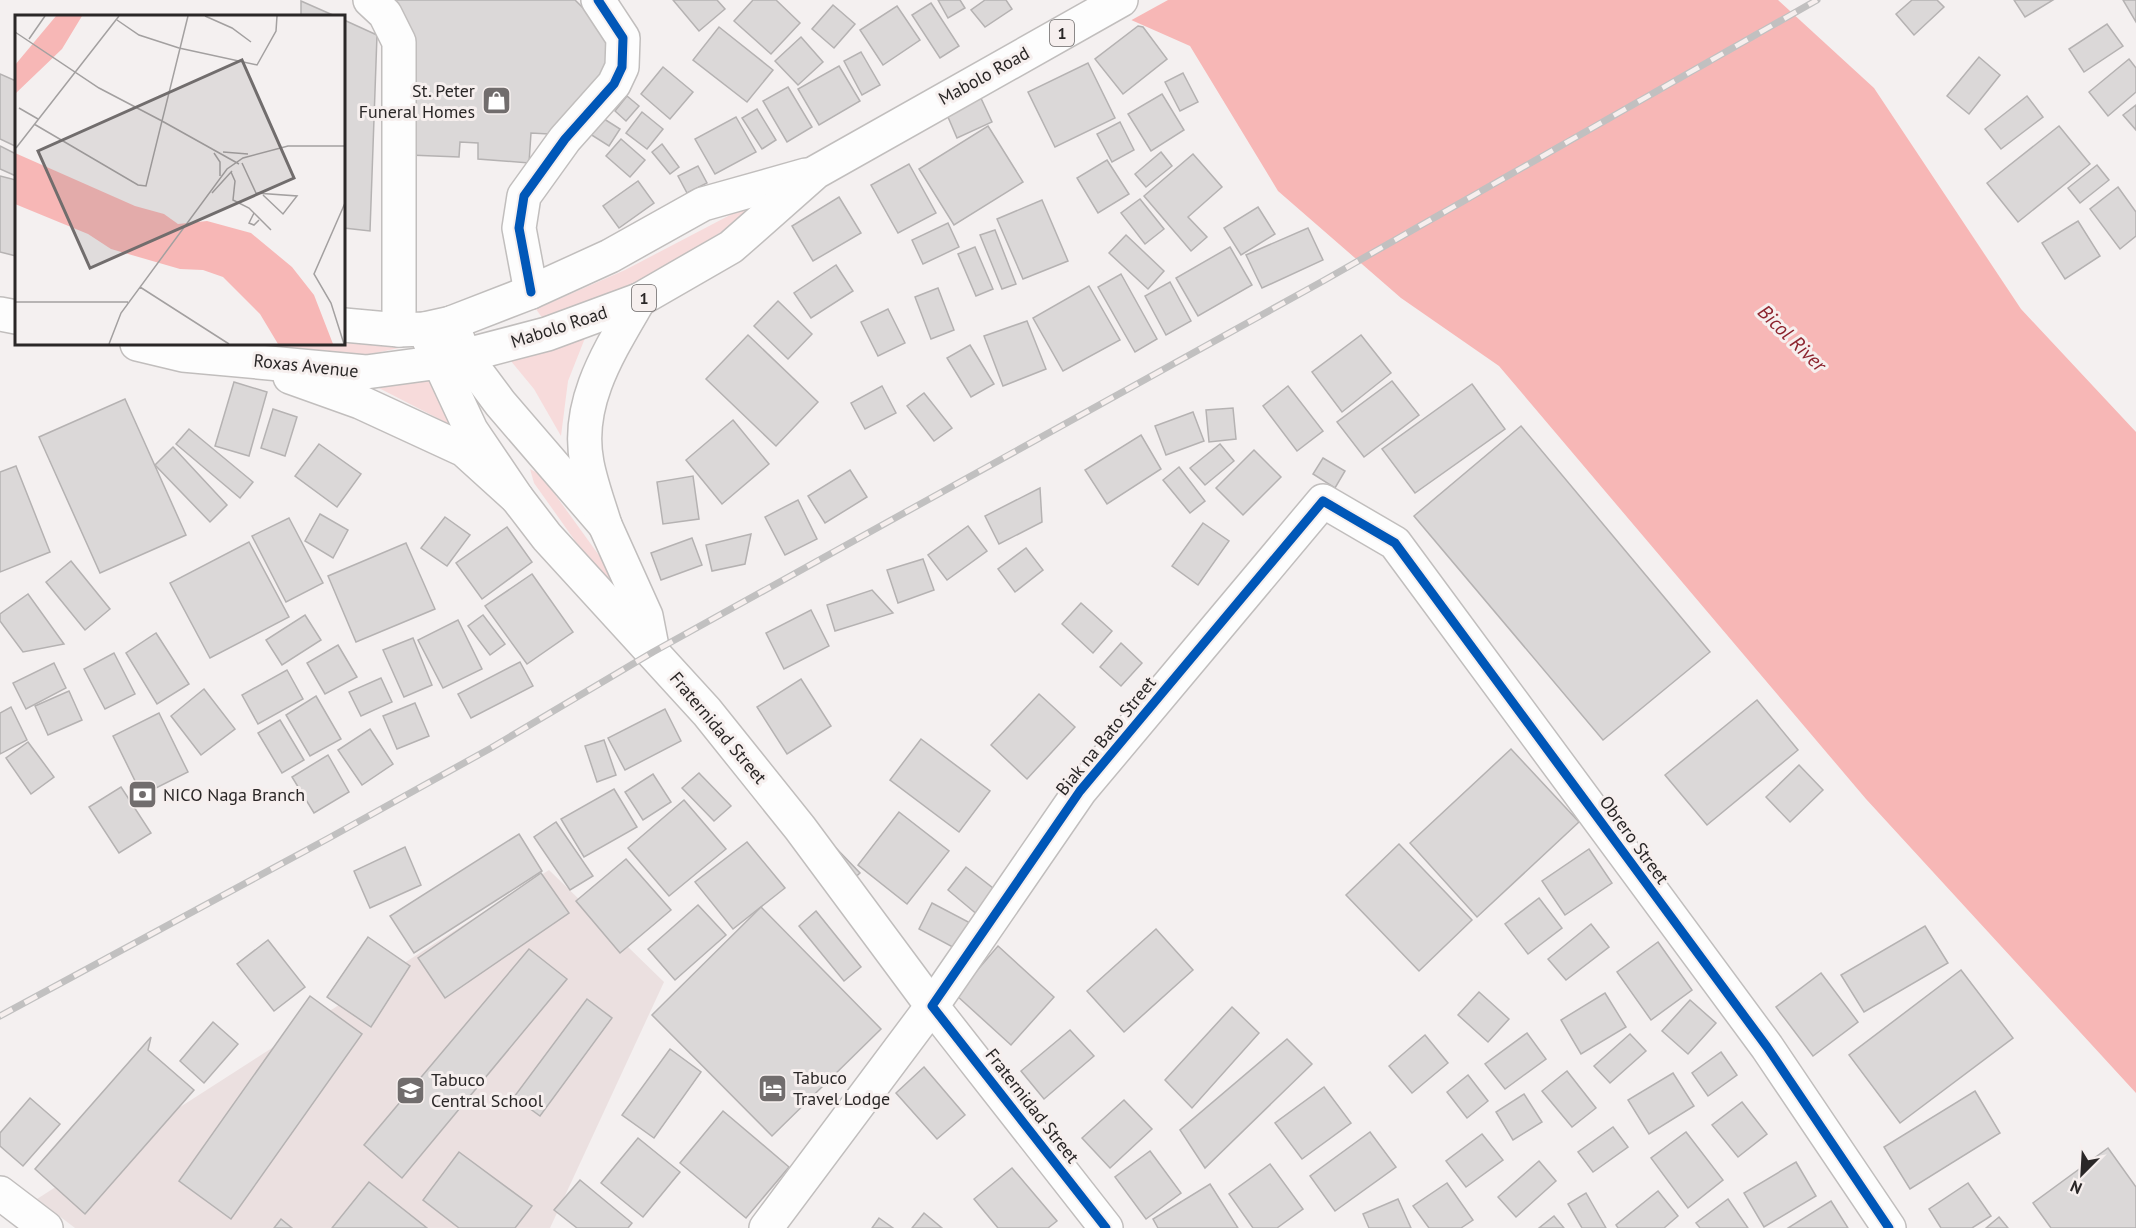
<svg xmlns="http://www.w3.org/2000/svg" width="2136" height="1228" font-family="'PT Sans',sans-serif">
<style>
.built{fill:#ebe0e0}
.green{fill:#f7dbdb}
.water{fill:#f7b7b6}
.pier{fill:#f4f0f0}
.building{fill:#dbd8d8;stroke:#b5b2b2;stroke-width:1.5}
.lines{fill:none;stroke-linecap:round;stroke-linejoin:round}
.minor-casing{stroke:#c1bebd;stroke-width:36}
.major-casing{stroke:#c1bebd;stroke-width:36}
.highway-casing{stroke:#c1bebd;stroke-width:36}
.minor{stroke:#fdfdfd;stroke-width:33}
.major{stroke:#fdfdfd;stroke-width:33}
.highway{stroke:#fdfdfd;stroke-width:33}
.rail-casing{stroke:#c1c0c0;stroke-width:7}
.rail{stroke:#f6efee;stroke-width:4.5;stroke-dasharray:14;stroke-linecap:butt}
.cycleway-casing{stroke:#f6efee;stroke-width:13}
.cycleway{stroke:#0057b8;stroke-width:9}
.labels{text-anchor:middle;stroke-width:6;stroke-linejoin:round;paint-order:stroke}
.shield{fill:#f6efee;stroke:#676363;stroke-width:1.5}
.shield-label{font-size:16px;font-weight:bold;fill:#2a2727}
.street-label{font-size:18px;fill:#2a2727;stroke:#f6efee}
.poi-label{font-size:18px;fill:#2a2727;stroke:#f6efee;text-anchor:start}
.water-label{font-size:20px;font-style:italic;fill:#8d252f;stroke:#f6efee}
.inset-road{fill:none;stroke:#a3a0a0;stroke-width:1.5}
.view{fill:#716d6d;fill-opacity:0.15;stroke:#716d6d;stroke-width:3}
.inset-edge{fill:none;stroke:#2a2727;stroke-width:3}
</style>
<rect width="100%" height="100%" fill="#f4f0f0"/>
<path class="built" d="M549,870L664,982L550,1228H75L37,1199Z"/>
<g class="green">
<path d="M788,191L635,285L543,319L536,309L625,270L732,214Z"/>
<path d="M587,333L568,381L561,436L534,389L506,355Z"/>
<path d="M344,342L404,347L361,356L215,344Z"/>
<path d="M438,376L449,424L373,385Z"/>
<path d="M530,469L541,475L632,601L620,604L534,483Z"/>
</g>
<path class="water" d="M1086,0H1778L1874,88L2021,309L2136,432V1093L1866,799L1499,366L1401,298L1278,191L1190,46Z"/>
<path class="pier" d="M1083,0H1168L1128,22Z"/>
<g class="building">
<path d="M393,0H575L610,35L613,68L549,134L531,133L529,163L478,159V143L460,142L459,157L409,155Z"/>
<path d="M673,0H717L725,9L699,31Z"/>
<path d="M753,0H776L800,23L771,54L734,21Z"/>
<path d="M938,0H960L965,8L948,18Z"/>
<path d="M985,0H1006L1012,9L985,27L971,10Z"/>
<path d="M1912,0H1937L1944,7L1914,35L1896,14Z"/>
<path d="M2014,0H2053L2025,17Z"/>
<path d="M2123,0H2136V22Z"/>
<path d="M301,1L335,16H301Z"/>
<path d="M931,3L959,46L940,58L912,15Z"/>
<path d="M833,5L855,24L834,48L812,29Z"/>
<path d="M897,6L920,40L883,65L860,30Z"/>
<path d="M344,20L377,35L370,231L344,228Z"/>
<path d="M2107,24L2123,46L2084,72L2069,49Z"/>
<path d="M1138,26L1143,27L1167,59L1123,94L1095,59Z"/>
<path d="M719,27L773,70L747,102L693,60Z"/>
<path d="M801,37L823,62L798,85L775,61Z"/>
<path d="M861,52L880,85L862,95L844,61Z"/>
<path d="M1979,57L2000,75L1969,114L1947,96Z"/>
<path d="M2129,59L2136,68V92L2108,116L2089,92Z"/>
<path d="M1088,63L1115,118L1055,147L1028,92Z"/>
<path d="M839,66L860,101L819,125L798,89Z"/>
<path d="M663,67L693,92L670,119L641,94Z"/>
<path d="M1183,73L1198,102L1180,111L1165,82Z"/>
<path d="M0,74L16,81L15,146L0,139Z"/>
<path d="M788,87L812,127L787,142L763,101Z"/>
<path d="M979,94L992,122L957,138L945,110Z"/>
<path d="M1162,94L1184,130L1151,151L1128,114Z"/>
<path d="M627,96L639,106L626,121L615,111Z"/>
<path d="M2027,96L2043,117L2001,149L1985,129Z"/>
<path d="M2136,105V130L2123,115Z"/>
<path d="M757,109L776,140L762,149L742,118Z"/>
<path d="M642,112L663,129L647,149L626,133Z"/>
<path d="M601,117L620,129L609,146L590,134Z"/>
<path d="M736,117L756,152L715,174L695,139Z"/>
<path d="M1120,122L1134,150L1112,162L1097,134Z"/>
<path d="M988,126L1023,182L954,225L919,169Z"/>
<path d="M2059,126L2090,164L2018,222L1987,183Z"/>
<path d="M621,139L645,160L630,177L606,156Z"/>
<path d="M662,144L679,167L670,174L652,152Z"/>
<path d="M0,146L16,154V176L0,169Z"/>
<path d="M1161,152L1172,166L1146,187L1135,174Z"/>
<path d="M1193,154L1222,187L1188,217L1207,237L1191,251L1144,196Z"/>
<path d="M1107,160L1129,194L1098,213L1077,178Z"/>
<path d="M909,164L936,213L898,233L871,185Z"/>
<path d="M2097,165L2109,180L2080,203L2068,188Z"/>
<path d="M698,166L707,183L687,193L678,176Z"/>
<path d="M0,176L16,180V256L0,252Z"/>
<path d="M638,181L654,203L619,228L603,206Z"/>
<path d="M2118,187L2136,212V236L2120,249L2090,209Z"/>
<path d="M839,197L861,233L813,261L792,226Z"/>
<path d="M1140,199L1164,229L1145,244L1121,213Z"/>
<path d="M1042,200L1068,261L1023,279L997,219Z"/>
<path d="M1258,207L1275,234L1241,255L1224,228Z"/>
<path d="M2078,221L2100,256L2065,279L2042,243Z"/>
<path d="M948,223L959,247L923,264L912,240Z"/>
<path d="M1308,228L1323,260L1262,288L1246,255Z"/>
<path d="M995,230L1016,284L1002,289L980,235Z"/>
<path d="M1126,235L1164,271L1148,289L1109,253Z"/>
<path d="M975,247L993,289L976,296L958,254Z"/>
<path d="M1230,247L1252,285L1198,316L1176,278Z"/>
<path d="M836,265L853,291L811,318L794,293Z"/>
<path d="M1121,274L1157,339L1135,352L1098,287Z"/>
<path d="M1170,282L1191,321L1166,335L1145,296Z"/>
<path d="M1089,286L1120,340L1063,371L1033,318Z"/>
<path d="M938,288L954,330L931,339L915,297Z"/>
<path d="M778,301L812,334L788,359L754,326Z"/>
<path d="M888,309L905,343L878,356L861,322Z"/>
<path d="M1027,321L1046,369L1003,386L984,336Z"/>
<path d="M748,335L818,402L776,446L706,379Z"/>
<path d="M1361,335L1391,373L1342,412L1312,372Z"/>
<path d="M970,345L994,384L971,397L947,358Z"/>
<path d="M1392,381L1419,415L1364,457L1337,422Z"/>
<path d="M234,382L267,392L249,456L215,446Z"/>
<path d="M1472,384L1505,429L1415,493L1382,449Z"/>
<path d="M882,386L896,413L865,429L851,403Z"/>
<path d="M1288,386L1323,431L1297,451L1263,406Z"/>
<path d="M924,393L952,428L934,441L907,406Z"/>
<path d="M125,399L186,535L100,573L39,437Z"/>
<path d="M1233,408L1236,439L1209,442L1206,410Z"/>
<path d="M273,409L297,417L285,456L261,448Z"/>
<path d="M1193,412L1204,441L1166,455L1155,426Z"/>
<path d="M733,420L769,464L722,504L686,460Z"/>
<path d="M1521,426L1710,652L1603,740L1414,516Z"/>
<path d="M189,429L253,482L240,498L176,444Z"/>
<path d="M1141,435L1161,469L1107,504L1085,470Z"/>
<path d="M319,444L361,474L337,507L295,476Z"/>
<path d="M1220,444L1234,461L1205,485L1190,468Z"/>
<path d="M173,447L227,505L210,522L155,465Z"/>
<path d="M1254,450L1281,477L1243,515L1216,488Z"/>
<path d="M1323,458L1345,471L1335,488L1313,474Z"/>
<path d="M16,466L50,552L0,572V472Z"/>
<path d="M1179,467L1205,501L1190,513L1163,480Z"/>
<path d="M850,470L867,497L825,523L808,496Z"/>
<path d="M693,476L699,519L663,524L657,482Z"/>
<path d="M1040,488L1042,522L999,544L985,516Z"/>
<path d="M798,500L817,539L785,555L765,517Z"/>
<path d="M320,514L348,530L333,558L305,541Z"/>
<path d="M445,517L470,535L447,566L421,548Z"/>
<path d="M289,518L323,583L286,602L252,536Z"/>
<path d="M1203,523L1229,541L1198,585L1172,566Z"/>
<path d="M968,526L987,551L947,580L928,555Z"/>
<path d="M507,527L532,562L482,599L456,563Z"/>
<path d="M751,534L745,564L712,571L706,545Z"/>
<path d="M692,538L702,565L661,580L651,553Z"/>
<path d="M249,542L289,617L210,658L170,583Z"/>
<path d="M406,543L435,609L356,642L328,576Z"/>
<path d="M1026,548L1043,570L1015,592L998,569Z"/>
<path d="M923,559L934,590L898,603L887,570Z"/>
<path d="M71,561L110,609L85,630L46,582Z"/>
<path d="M532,574L573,632L527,664L485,606Z"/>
<path d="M872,590L893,613L835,631L827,605Z"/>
<path d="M28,594L64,644L23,652L0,621V614Z"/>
<path d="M1081,603L1112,631L1093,653L1062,624Z"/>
<path d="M811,610L829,646L784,669L766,633Z"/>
<path d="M305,615L321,640L282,665L266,640Z"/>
<path d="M483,615L505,644L490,655L468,626Z"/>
<path d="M458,620L482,669L443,688L418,640Z"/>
<path d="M156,633L189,684L157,704L126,653Z"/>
<path d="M413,638L432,685L404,697L383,650Z"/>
<path d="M1121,643L1142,663L1121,686L1100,667Z"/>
<path d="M338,645L357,677L325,694L307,663Z"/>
<path d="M114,653L135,694L105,709L84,669Z"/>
<path d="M520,662L533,686L471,718L458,694Z"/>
<path d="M54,663L66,688L26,709L13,683Z"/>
<path d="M287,670L303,699L258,724L242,695Z"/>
<path d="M381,678L392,702L361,716L349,692Z"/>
<path d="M801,679L831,726L787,754L757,707Z"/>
<path d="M204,689L235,729L201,755L171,716Z"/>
<path d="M69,691L82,720L48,735L35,706Z"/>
<path d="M1039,694L1075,727L1027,779L991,745Z"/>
<path d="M316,696L341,739L310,756L286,715Z"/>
<path d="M1757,700L1798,750L1707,825L1665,775Z"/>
<path d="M415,703L429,736L397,749L383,716Z"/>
<path d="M11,707L27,740L0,754V713Z"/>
<path d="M665,709L681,741L625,770L608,738Z"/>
<path d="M159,713L188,772L142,795L113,736Z"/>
<path d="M280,720L304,760L282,773L258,733Z"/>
<path d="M370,729L393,764L362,785L338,750Z"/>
<path d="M921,739L990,791L959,832L890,780Z"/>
<path d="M604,740L616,775L597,782L585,746Z"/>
<path d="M28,742L54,777L31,794L6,758Z"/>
<path d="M1511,749L1579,822L1477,917L1410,843Z"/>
<path d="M328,755L349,792L314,813L292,777Z"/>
<path d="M1799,765L1823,790L1790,822L1766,797Z"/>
<path d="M699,773L731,806L714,821L682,788Z"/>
<path d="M653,774L671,802L643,820L625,792Z"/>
<path d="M121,787L151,833L119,853L89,807Z"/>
<path d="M614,789L637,827L584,857L561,819Z"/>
<path d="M684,800L726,849L669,896L628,848Z"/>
<path d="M899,812L949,851L907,904L858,865Z"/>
<path d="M556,822L593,876L570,890L534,837Z"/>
<path d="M519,834L542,871L414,953L390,916Z"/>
<path d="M747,842L785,888L733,929L695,882Z"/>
<path d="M1399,844L1472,920L1419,971L1346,895Z"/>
<path d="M834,846L860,873L850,882L824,855Z"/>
<path d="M405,847L421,885L370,908L354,871Z"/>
<path d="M1589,849L1612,883L1565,915L1542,881Z"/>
<path d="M626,859L671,910L620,953L576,901Z"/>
<path d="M966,867L998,892L979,916L948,890Z"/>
<path d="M541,873L569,913L445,998L418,958Z"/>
<path d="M1539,898L1562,928L1528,954L1505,924Z"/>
<path d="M932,903L976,926L962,952L919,929Z"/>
<path d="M698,905L726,935L675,980L648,949Z"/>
<path d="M761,907L881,1029L772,1136L652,1015Z"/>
<path d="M816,911L861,967L844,981L799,926Z"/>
<path d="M1591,924L1609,947L1566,980L1548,959Z"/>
<path d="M1925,926L1948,963L1864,1012L1841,975Z"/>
<path d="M1156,929L1193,970L1124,1032L1087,991Z"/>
<path d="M368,937L410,966L371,1027L327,997Z"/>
<path d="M268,940L305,987L274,1011L237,964Z"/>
<path d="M1658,942L1692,990L1651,1020L1617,972Z"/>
<path d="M998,946L1054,997L1011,1045L956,995Z"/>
<path d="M529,949L567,979L402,1178L364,1145Z"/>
<path d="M1961,970L2013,1038L1900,1123L1849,1055Z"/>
<path d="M1821,973L1858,1022L1813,1056L1776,1007Z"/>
<path d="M1479,992L1509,1019L1488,1042L1458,1015Z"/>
<path d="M1605,993L1626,1027L1581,1054L1561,1020Z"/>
<path d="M310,996L362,1034L231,1219L179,1181Z"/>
<path d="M587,999L612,1018L540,1116L514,1097Z"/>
<path d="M1690,1000L1716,1023L1688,1054L1662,1031Z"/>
<path d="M1232,1007L1259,1033L1192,1108L1165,1080Z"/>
<path d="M213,1022L238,1044L204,1083L180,1061Z"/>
<path d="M1070,1030L1094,1056L1044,1099L1021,1071Z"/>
<path d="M1527,1033L1546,1059L1505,1089L1485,1064Z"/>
<path d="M1630,1034L1646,1051L1610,1083L1594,1066Z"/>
<path d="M1425,1035L1448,1063L1412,1093L1389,1066Z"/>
<path d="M151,1037L148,1050L194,1090L85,1214L35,1169Z"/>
<path d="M1287,1039L1312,1064L1205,1168L1180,1130Z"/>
<path d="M670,1049L701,1072L654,1138L622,1115Z"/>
<path d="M1721,1052L1737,1075L1708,1096L1692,1073Z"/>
<path d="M924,1067L965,1115L937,1139L896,1093Z"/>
<path d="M1567,1071L1596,1108L1572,1127L1542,1091Z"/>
<path d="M1673,1073L1694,1106L1649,1134L1628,1100Z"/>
<path d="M1468,1075L1488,1101L1467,1118L1447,1092Z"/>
<path d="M1324,1087L1351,1123L1302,1159L1275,1123Z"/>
<path d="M1975,1091L2000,1133L1910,1189L1884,1147Z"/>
<path d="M1524,1094L1542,1122L1513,1140L1496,1112Z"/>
<path d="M30,1098L60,1124L23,1166L0,1146V1133Z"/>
<path d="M1124,1100L1152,1129L1110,1168L1082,1138Z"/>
<path d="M1742,1102L1767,1134L1738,1157L1712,1125Z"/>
<path d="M723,1111L789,1167L746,1218L680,1163Z"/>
<path d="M1613,1127L1628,1147L1593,1172L1578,1152Z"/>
<path d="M1370,1132L1396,1167L1335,1211L1310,1176Z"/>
<path d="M1686,1132L1723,1180L1688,1208L1651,1158Z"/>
<path d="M1482,1134L1503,1160L1466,1187L1446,1161Z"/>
<path d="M638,1138L680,1172L643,1217L601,1183Z"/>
<path d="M2108,1148L2136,1187V1228H2051L2033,1203Z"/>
<path d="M1150,1151L1181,1193L1146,1219L1115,1177Z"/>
<path d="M459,1152L532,1206L515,1228H459L423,1200Z"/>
<path d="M1539,1161L1556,1181L1516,1217L1498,1197Z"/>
<path d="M1796,1162L1816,1196L1764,1227L1744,1193Z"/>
<path d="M1270,1164L1303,1209L1277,1228H1253L1229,1194Z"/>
<path d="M1012,1168L1057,1221L1048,1228H998L974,1199Z"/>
<path d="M580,1180L632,1223L628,1228H577L554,1210Z"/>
<path d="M369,1182L427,1228H332Z"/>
<path d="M1447,1183L1473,1220L1461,1228H1429L1413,1206Z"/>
<path d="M1968,1183L1991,1216L1972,1228H1941L1929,1209Z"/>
<path d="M1210,1184L1238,1228H1158L1153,1219Z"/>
<path d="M1658,1191L1678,1216L1664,1228H1618L1616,1225Z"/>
<path d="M1586,1193L1606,1228H1582L1568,1204Z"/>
<path d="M1398,1199L1411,1228H1369L1363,1214Z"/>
<path d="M1728,1199L1748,1228H1700L1696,1223Z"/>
<path d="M1831,1201L1848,1228H1788Z"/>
<path d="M924,1213L942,1228H912Z"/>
<path d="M1554,1216L1564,1228H1539Z"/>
<path d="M1999,1217L2008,1228H1986Z"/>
<path d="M879,1218L893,1228H872Z"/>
<path d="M281,1219L292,1228H274Z"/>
</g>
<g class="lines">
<defs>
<g id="minor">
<path d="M370,0L385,14L399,42V330"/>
<path d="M531,292L519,228L524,196L565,139L614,84L622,67L623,38L598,0"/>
<path d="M0,1193L46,1228"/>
<path d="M1106,1228L932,1006L1080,791L1323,501L1395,543L1767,1047L1889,1228"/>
</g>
<g id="major">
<path d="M451,323L465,356L500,403L605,525L646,616L653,652"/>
<path d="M424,329L471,430L517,498L547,537L707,712L800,828L932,1006L766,1228"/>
</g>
<g id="highway">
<path d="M0,314L16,317"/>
<path d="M344,325L399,330L424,329L451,323L531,292L610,256L703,204L806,175"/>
<path d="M137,344L183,355L366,372L440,362L547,334L639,300L731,247L816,172L1121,0"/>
<path d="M290,377L360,402L464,450L517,498"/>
<path d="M605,525C599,505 591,484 587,463C575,403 610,350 639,300"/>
</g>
</defs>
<use href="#minor" class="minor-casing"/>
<use href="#major" class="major-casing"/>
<use href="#highway" class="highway-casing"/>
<use href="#minor" class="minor"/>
<use href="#major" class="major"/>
<use href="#highway" class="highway"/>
<defs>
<path id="rail" d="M0,1016L329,838L491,748L653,652L1323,281L1817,0"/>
</defs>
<use href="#rail" class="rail-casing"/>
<use href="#rail" class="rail"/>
<defs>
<g id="cycleway">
<path d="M531,292L519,228L524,196L565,139L614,84L622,67L623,38L598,0"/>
<path d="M1106,1228L932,1006L1080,791L1323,501L1395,543L1767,1047L1889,1228"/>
</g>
</defs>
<use href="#cycleway" class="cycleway-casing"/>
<use href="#cycleway" class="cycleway"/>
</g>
<defs>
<symbol id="shop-square" viewBox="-11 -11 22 22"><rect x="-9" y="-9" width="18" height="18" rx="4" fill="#716d6d" stroke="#f6efee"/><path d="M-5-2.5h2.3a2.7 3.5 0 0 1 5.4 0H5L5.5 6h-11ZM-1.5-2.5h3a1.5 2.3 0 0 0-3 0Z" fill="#fff"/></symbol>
<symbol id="bank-square" viewBox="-11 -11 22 22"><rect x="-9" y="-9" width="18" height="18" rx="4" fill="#716d6d" stroke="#f6efee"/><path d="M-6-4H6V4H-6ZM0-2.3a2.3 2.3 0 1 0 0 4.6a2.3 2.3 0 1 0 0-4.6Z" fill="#fff"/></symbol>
<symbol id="hotel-square" viewBox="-11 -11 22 22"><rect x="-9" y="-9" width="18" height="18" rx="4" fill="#716d6d" stroke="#f6efee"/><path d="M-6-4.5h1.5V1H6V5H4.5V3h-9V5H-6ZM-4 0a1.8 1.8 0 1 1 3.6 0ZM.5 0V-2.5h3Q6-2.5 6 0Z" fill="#fff"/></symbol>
<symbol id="school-square" viewBox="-11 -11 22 22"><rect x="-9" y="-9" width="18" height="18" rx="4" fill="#716d6d" stroke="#f6efee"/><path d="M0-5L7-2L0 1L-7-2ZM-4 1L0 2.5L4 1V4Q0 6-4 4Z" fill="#fff"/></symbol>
</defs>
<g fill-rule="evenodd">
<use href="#shop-square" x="480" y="84" width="33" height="33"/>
<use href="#bank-square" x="126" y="778" width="33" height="33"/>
<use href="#hotel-square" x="756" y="1072" width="33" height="33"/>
<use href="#school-square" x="394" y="1074" width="33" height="33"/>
</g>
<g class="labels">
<g class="shield">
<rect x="1050" y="20" width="24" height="26" rx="4.5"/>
<rect x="632" y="285" width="24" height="26" rx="4.5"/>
</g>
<g class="shield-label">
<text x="1062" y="39">1</text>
<text x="644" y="304">1</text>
</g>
<g class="street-label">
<text transform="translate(984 76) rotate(-29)" y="6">Mabolo Road</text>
<text transform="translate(559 327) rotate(-18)" y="6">Mabolo Road</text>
<text transform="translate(306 366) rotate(6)" y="6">Roxas Avenue</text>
<text transform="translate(718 728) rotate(50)" y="6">Fraternidad Street</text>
<text transform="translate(1106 736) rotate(-51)" y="6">Biak na Bato Street</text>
<text transform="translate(1634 840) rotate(54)" y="6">Obrero Street</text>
<text transform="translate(1032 1106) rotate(52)" y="6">Fraternidad Street</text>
</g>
<g class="poi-label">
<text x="475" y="97" text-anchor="end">St. Peter<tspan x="475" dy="21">Funeral Homes</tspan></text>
<text x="163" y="801">NICO Naga Branch</text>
<text x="793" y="1084">Tabuco<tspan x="793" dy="21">Travel Lodge</tspan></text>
<text x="431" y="1086">Tabuco<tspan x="431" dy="21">Central School</tspan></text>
</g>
<g class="water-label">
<text transform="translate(1792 338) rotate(44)" y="7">Bicol River</text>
</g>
</g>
<g transform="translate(15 15)">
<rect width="330" height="330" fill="#f4f0f0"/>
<path d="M41,1H67L47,34L0,79V50ZM0,138L120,191L149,199L163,209L192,206L236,218L277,252L299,280L318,329H263L245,299L208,262L188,255L165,254L96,234L73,219L0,189Z" fill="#f7b7b6"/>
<path class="inset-road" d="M173,1L147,106L224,149M190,1L217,13L236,27M102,5L124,20L164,33L242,50L261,16L262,1M0,17L84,73L147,106L131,171L123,170L19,109M14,24L30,1M4,93L23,104M1,133L104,1M208,137L233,139M199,138L205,147V161M227,148L241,178L282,181L268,199L248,180M216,157L220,166L218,185L234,193L256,215M197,178L217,156M239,198L234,208L239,210L244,205M125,272L214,329M0,287H113M94,329L106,298L212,154L228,143L273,131H330M329,329L316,288L299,259L330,188"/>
<path class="view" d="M227,45L279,163L75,253L23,136Z"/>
<rect width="330" height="330" class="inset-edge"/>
</g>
<g transform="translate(2082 1174) rotate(204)" stroke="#f6efee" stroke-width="4.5" paint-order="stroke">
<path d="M0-4.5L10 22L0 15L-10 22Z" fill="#2a2727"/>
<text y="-9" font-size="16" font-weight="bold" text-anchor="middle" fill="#2a2727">N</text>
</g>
</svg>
